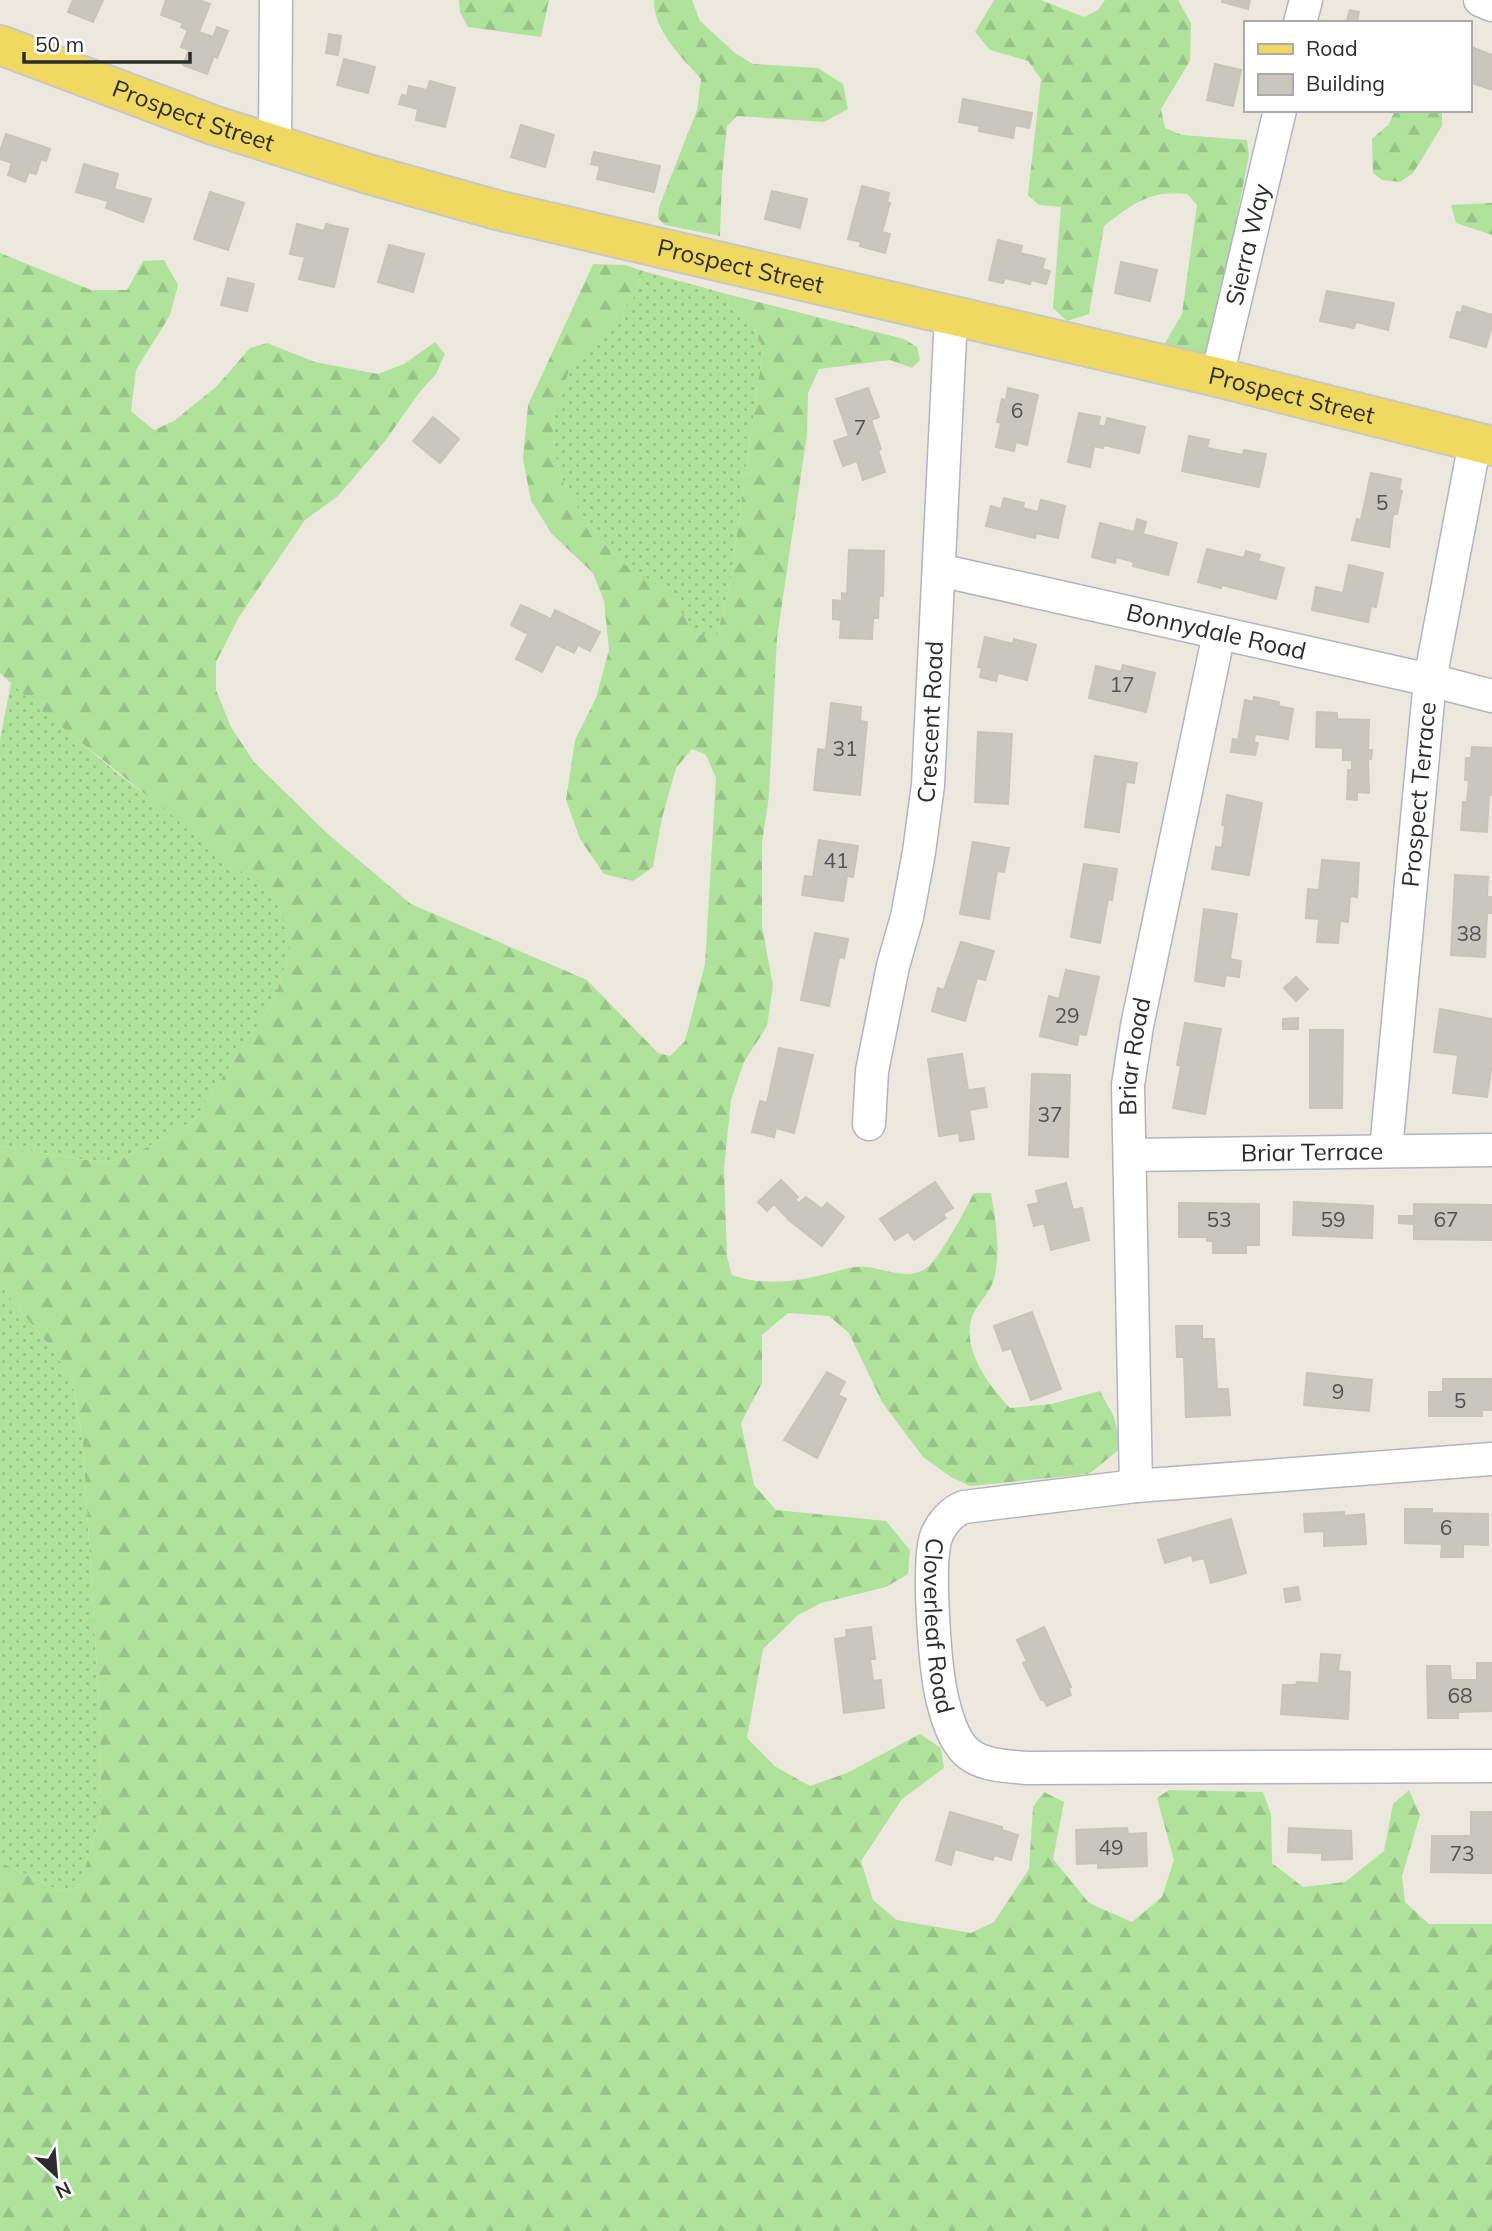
<svg xmlns="http://www.w3.org/2000/svg" width="1492" height="2231" font-family="Mulish,sans-serif">
<style>
.grass{fill:url(#grass-dots)}
.forest{fill:url(#forest-firs)}
.building{fill:#c9c6bd;stroke:#c9c4b8;stroke-width:2}
.lines{fill:none;stroke-linecap:round;stroke-linejoin:round}
.minor-casing{stroke:#b2b3bf;stroke-width:35}
.major-casing{stroke:#c8c8c8;stroke-width:42}
.minor{stroke:#fff;stroke-width:32}
.major{stroke:#f0d961;stroke-width:38}
.labels{text-anchor:middle;stroke-width:5;stroke-linejoin:round;paint-order:stroke}
.number-label{font-size:21px;fill:#535250}
.street-label{font-size:24px;fill:#2c2c2c;stroke:#fff}
</style>
<defs>
<pattern id="grass-dots" width="8" height="8" patternUnits="userSpaceOnUse" patternTransform="scale(1.75)"><rect width="8" height="8" fill="#afe39b"/><path d="M2 2h.1M6 6h.1" fill="none" stroke="#97c386" stroke-width="1.8" stroke-linecap="round"/></pattern>
<pattern id="forest-firs" width="22" height="20" patternUnits="userSpaceOnUse" patternTransform="scale(1.75)"><rect width="22" height="20" fill="#afe39b"/><path d="M5 1l3.5 6h-7zM16 11l3.5 6h-7z" fill="#97c386"/></pattern>
</defs>
<rect width="100%" height="100%" fill="#ede8de"/>
<g class="grass">
<path d="M643,271L727,294L729,306L752,324L763,349L730,584L717,635H694L671,594L621,562L601,539L581,513L564,485L555,455L553,414L571,366L633,298Z"/>
<path d="M11,683L118,774L177,818L276,900L291,947L274,1000L194,1120L148,1147L106,1163L0,1146V740Z"/>
<path d="M0,1283L10,1298L53,1350L72,1380L83,1445L100,1720L101,1816L79,1887L60,1891L0,1862Z"/>
</g>
<g class="forest">
<path d="M459,0H549L541,37L468,27L460,12Z"/>
<path d="M654,0H692L700,21L735,53L753,64L818,68L843,84L848,109L824,122L737,116L727,126L722,177L720,236L665,225L658,218L659,207L697,110L701,79C682,57 653,31 654,0Z"/>
<path d="M994,0H1041L1084,17L1098,10L1105,0H1178L1191,23L1190,61L1161,109L1165,128L1182,135L1247,140L1249,155L1211,350L1202,356L1170,349L1165,343L1182,314L1197,205L1187,194C1149,190 1133,204 1104,226L1089,314L1067,321L1053,308L1061,207L1039,205L1028,195L1041,79L1028,61L990,50L975,32Z"/>
<path d="M1395,110H1442V126L1413,173L1400,182L1382,180L1373,173L1372,139L1389,124Z"/>
<path d="M1492,203V235L1456,223L1451,205Z"/>
<path d="M0,253L91,290H127L143,261L164,260L178,285L170,315L136,370L131,411L154,430L174,421L217,386L250,348L267,343L315,362L378,374L404,364L435,342L445,354L436,374L419,393L385,441L338,496L305,520L239,617L216,662V690L231,727L254,762L330,836L411,904L587,980L658,1053L670,1056L685,1041L705,964L716,778L706,755L692,749L676,768L662,818L653,867L633,881L604,874L580,839L566,800L575,740L596,698L609,650L604,601L593,573L552,534L531,501L523,459L528,405L593,264L625,265L643,271L633,298L571,366L553,414L555,455L564,485L581,513L601,539L621,562L672,594L694,635H717L730,584L763,349L752,324L729,306L727,294L904,339L917,347L920,360L912,368L890,360L819,369L808,393L807,434L777,638L769,796L762,843V926L773,986L767,1026L744,1062L731,1100L724,1168L727,1257L732,1275C763,1286 794,1282 826,1274C836,1272 847,1267 857,1267C880,1265 904,1282 925,1269C938,1262 966,1208 974,1193H991C996,1223 1001,1250 994,1279C990,1293 977,1304 972,1317C961,1350 990,1386 1010,1408L1051,1404L1100,1391L1114,1417L1121,1448L1089,1474L970,1486L951,1477L923,1457L882,1402L849,1333L829,1316L788,1313L762,1335V1383L741,1423L754,1485L776,1510L886,1521L910,1550L908,1574L886,1587L821,1603L798,1615L763,1649L747,1738L776,1767L810,1786L847,1773L920,1734L941,1748L944,1768L902,1799L861,1861L873,1900L897,1920L971,1933L994,1922L1029,1869L1033,1807L1044,1792L1064,1802L1053,1859L1089,1903L1132,1922L1162,1897L1174,1860L1157,1798L1169,1790L1263,1792L1271,1814L1272,1863L1303,1887L1345,1882L1384,1851L1393,1804L1409,1790L1420,1815L1402,1876L1405,1902L1429,1924H1492V2231H0V1862L60,1891L79,1887L101,1816L100,1720L83,1444L72,1380L53,1350L10,1298L0,1283V1146L106,1163L148,1147L194,1120L274,1000L291,947L276,900L41,710L0,673Z"/>
</g>
<g class="building">
<path d="M73,0H103L93,22L68,12Z"/>
<path d="M166,0H199L210,4L199,32L213,37L217,27L228,31L217,58L214,56L207,74L183,65L189,50L181,47L188,30L181,27L183,23L161,15Z"/>
<path d="M1222,0H1250L1248,9L1222,2Z"/>
<path d="M1350,10L1359,12L1357,20L1367,23H1346Z"/>
<path d="M329,34L341,36L338,55L326,53Z"/>
<path d="M1469,46L1492,55V90L1469,82Z"/>
<path d="M344,59L375,67L368,93L337,85Z"/>
<path d="M1215,64L1241,70L1233,106L1207,100Z"/>
<path d="M430,81L455,88L445,127L416,120L418,109L399,104L402,95L407,96L409,86L427,90Z"/>
<path d="M963,99L1032,113L1029,128L1015,125L1013,138L979,131L980,126L959,122Z"/>
<path d="M521,125L554,135L545,167L511,157Z"/>
<path d="M6,134L50,149L46,161L41,159L36,174L29,172L25,182L8,175L12,163L0,159V151Z"/>
<path d="M594,152L660,166L654,192L597,179L600,166L591,164Z"/>
<path d="M84,164L118,174L114,189L151,199L143,222L106,208L108,201L76,192Z"/>
<path d="M862,186L889,193L887,202L890,203L882,232L890,234L885,253L860,246L861,242L848,239Z"/>
<path d="M772,191L807,199L800,228L765,219Z"/>
<path d="M210,192L244,203L228,250L194,239Z"/>
<path d="M297,224L324,231L326,224L348,229L334,287L299,279L305,257L290,254Z"/>
<path d="M998,240L1022,246L1020,253L1045,259L1042,269L1050,271L1046,284L1031,280L1030,284L1005,278L1003,283L989,280Z"/>
<path d="M389,245L424,254L413,292L378,282Z"/>
<path d="M1121,262L1157,270L1150,301L1115,293Z"/>
<path d="M228,278L254,284L247,311L221,305Z"/>
<path d="M1327,291L1394,303L1388,330L1356,322L1354,328L1320,321Z"/>
<path d="M1463,306L1492,315V325L1486,347L1450,337L1457,312L1461,313Z"/>
<path d="M868,388L879,417L871,420L881,449L878,450L885,472L863,480L857,461L843,466L834,441L849,436L836,399Z"/>
<path d="M1008,388L1038,395L1027,445L1016,442L1014,451L996,447L1001,423L997,422L1002,399L1006,400Z"/>
<path d="M1079,413L1100,417L1098,425L1105,427L1107,418L1145,427L1139,453L1104,445L1103,448L1094,446L1090,467L1068,462Z"/>
<path d="M433,417L459,439L440,463L413,441Z"/>
<path d="M1189,436L1209,440L1207,448L1243,455L1244,450L1266,454L1259,487L1182,471Z"/>
<path d="M1371,473L1401,479L1399,490L1402,491L1397,514H1393L1389,547L1352,540L1357,519L1361,520Z"/>
<path d="M1004,498L1024,503L1023,508L1038,512L1041,500L1065,506L1058,538L1036,533L1035,538L986,526L991,506L1001,509Z"/>
<path d="M1137,519L1146,522L1143,534L1177,543L1168,575L1133,566L1134,562L1116,557L1115,563L1092,557L1100,523L1134,532Z"/>
<path d="M1207,549L1244,558L1246,551L1260,555L1258,561L1284,568L1276,599L1222,585L1221,588L1198,582Z"/>
<path d="M849,550L884,551L883,596H879L878,618H873L872,639L840,638L841,620L833,619V600L842,601V593L847,594Z"/>
<path d="M1349,565L1383,573L1376,607L1371,606L1368,622L1312,610L1316,587L1343,593Z"/>
<path d="M521,605L551,619L555,610L600,632L590,651L578,645L574,653L556,644L542,672L516,659L528,634L511,625Z"/>
<path d="M985,637L1013,644L1014,639L1036,645L1027,680L998,673L996,681L980,677L982,668L978,667Z"/>
<path d="M1123,665L1155,673L1146,712L1089,698L1096,666L1121,672Z"/>
<path d="M1254,697L1279,702L1278,706L1293,709L1288,739L1255,734L1254,742L1258,743L1255,755L1231,752L1233,739L1238,740L1245,700L1253,702Z"/>
<path d="M831,703L861,707L860,721L867,722L860,795L814,790L818,749L826,750Z"/>
<path d="M1317,712L1337,713V719L1369,720L1368,750H1372L1371,759H1368L1369,793L1357,792V800L1347,799L1348,770H1352V760H1343V748L1316,747Z"/>
<path d="M978,732L1012,734L1008,804L975,802Z"/>
<path d="M1472,747L1492,748V795H1489L1487,832L1461,830L1463,802H1467L1469,780H1465L1466,758H1471Z"/>
<path d="M1095,756L1137,763L1134,783L1126,782L1119,832L1085,827Z"/>
<path d="M1227,795L1262,803L1249,875L1212,869L1216,847L1222,848L1225,826L1222,825Z"/>
<path d="M819,840L858,846L853,877L847,876L843,901L802,895L805,876L813,877Z"/>
<path d="M973,842L1009,848L1004,872L997,871L989,919L960,914Z"/>
<path d="M1322,860L1359,863L1357,897L1350,896L1348,922L1340,921L1338,943L1317,942L1319,919L1306,918L1308,889L1319,890Z"/>
<path d="M1084,864L1117,869L1112,900L1108,899L1100,943L1071,937Z"/>
<path d="M1455,875L1488,877L1487,897H1492V913H1487L1485,957L1451,955Z"/>
<path d="M1204,909L1237,914L1230,959L1241,961L1239,977L1226,975L1224,986L1195,981Z"/>
<path d="M815,933L848,939L844,958L839,957L829,1006L801,1000Z"/>
<path d="M961,942L994,951L985,980L977,978L965,1021L932,1011L938,988L944,990Z"/>
<path d="M1066,970L1099,977L1086,1035L1079,1034L1077,1045L1040,1036L1049,996L1059,999Z"/>
<path d="M1296,977L1308,989L1296,1001L1284,988Z"/>
<path d="M1440,1009L1492,1019V1063L1487,1097L1453,1093L1458,1055L1434,1052Z"/>
<path d="M1298,1018V1029H1283V1019Z"/>
<path d="M1185,1023L1221,1029L1205,1114L1173,1108L1181,1066L1177,1065Z"/>
<path d="M1310,1030H1343L1342,1108H1310Z"/>
<path d="M779,1048L813,1055L794,1133L776,1128L774,1137L752,1132L760,1101L767,1103Z"/>
<path d="M962,1054L968,1090L984,1088L987,1107L969,1110L974,1139L960,1141L959,1133L939,1136L928,1059Z"/>
<path d="M1032,1074L1070,1075L1068,1157L1029,1155Z"/>
<path d="M781,1180L798,1197L795,1200L799,1203L806,1197L822,1209L827,1203L844,1217L822,1246L790,1221L774,1204L767,1211L758,1202Z"/>
<path d="M935,1182L953,1208L943,1214L946,1218L914,1240L908,1232L895,1240L880,1219Z"/>
<path d="M1066,1183L1073,1210L1082,1208L1089,1240L1051,1250L1044,1223L1034,1226L1028,1205L1039,1203L1036,1191Z"/>
<path d="M1294,1202L1373,1206L1372,1238L1293,1235Z"/>
<path d="M1179,1203L1259,1204V1245H1246V1253H1213V1241H1207V1237H1179Z"/>
<path d="M1414,1204L1492,1205V1240L1414,1239V1224L1399,1223V1216H1414Z"/>
<path d="M1032,1312L1061,1389L1031,1400L1011,1348L1003,1351L994,1326Z"/>
<path d="M1176,1326H1202V1339H1214L1217,1389H1228L1230,1415L1186,1417L1184,1357H1177Z"/>
<path d="M827,1372L845,1382L838,1395L846,1399L817,1458L784,1440Z"/>
<path d="M1307,1373L1372,1380L1369,1411L1304,1405Z"/>
<path d="M1443,1379H1492V1410H1482V1416H1429V1392H1443Z"/>
<path d="M1405,1509H1432V1513L1488,1514V1545L1463,1544V1557H1441L1442,1544L1405,1543Z"/>
<path d="M1344,1512V1516L1364,1514L1366,1544L1324,1546V1531L1305,1532L1304,1514Z"/>
<path d="M1231,1519L1246,1573L1211,1583L1204,1558L1193,1561L1192,1555L1165,1563L1158,1540Z"/>
<path d="M1298,1587L1300,1600L1286,1602L1284,1589Z"/>
<path d="M871,1627L875,1659H870L873,1681L881,1680L884,1708L844,1713L835,1639L847,1637L846,1630Z"/>
<path d="M1044,1627L1071,1687L1068,1688L1071,1695L1047,1706L1043,1699L1041,1700L1023,1663L1027,1661L1017,1640Z"/>
<path d="M1321,1654L1340,1655L1338,1671L1350,1672L1348,1719L1281,1714L1283,1685H1296L1297,1682L1319,1683Z"/>
<path d="M1477,1663H1492V1711L1458,1712V1718H1428L1427,1666H1450L1451,1680H1477Z"/>
<path d="M950,1812L1002,1827V1830L1018,1835L1011,1860L994,1855L993,1860L955,1849L951,1865L936,1860Z"/>
<path d="M1471,1812H1492V1873L1431,1872L1432,1836H1471Z"/>
<path d="M1127,1828L1128,1834L1146,1833L1147,1866L1098,1868V1863L1077,1864L1076,1830Z"/>
<path d="M1289,1828L1351,1831L1352,1859L1322,1860V1853L1288,1852Z"/>
</g>
<g class="lines">
<defs>
<g id="minor">
<path d="M1480,0L1492,5"/>
<path d="M1300,23L1306,0"/>
<path d="M275,145L276,0"/>
<path id="s1" d="M1217,377L1280,110"/>
<path id="s2" d="M939,570L1430,680L1492,696"/>
<path id="s3" d="M869,1124L872,1071L893,966L907,917L919,852L928,785L951,316"/>
<path id="s4" d="M1386,1150L1430,680L1475,442"/>
<path id="s5" d="M1130,1155L1492,1150"/>
<path id="s6" d="M1492,1459L1136,1486L964,1507C951,1512 941,1524 936,1537C927,1565 935,1672 943,1702C947,1718 955,1744 969,1754C984,1766 1008,1766 1026,1768L1492,1766"/>
<path id="s7" d="M1136,1486L1128,1085L1137,1026L1219,633"/>
</g>
<g id="major">
<path id="s8" d="M0,45L213,125L368,174L497,210L1217,377L1492,446"/>
</g>
</defs>
<use href="#minor" class="minor-casing"/>
<use href="#major" class="major-casing"/>
<use href="#minor" class="minor"/>
<use href="#major" class="major"/>
</g>
<g class="labels">
<g class="number-label">
<text x="1017" y="418">6</text>
<text x="860" y="435">7</text>
<text x="1382" y="510">5</text>
<text x="1122" y="692">17</text>
<text x="845" y="756">31</text>
<text x="836" y="868">41</text>
<text x="1469" y="941">38</text>
<text x="1067" y="1023">29</text>
<text x="1050" y="1122">37</text>
<text x="1219" y="1227">53</text>
<text x="1333" y="1227">59</text>
<text x="1446" y="1227">67</text>
<text x="1338" y="1399">9</text>
<text x="1460" y="1408">5</text>
<text x="1446" y="1535">6</text>
<text x="1460" y="1703">68</text>
<text x="1111" y="1855">49</text>
<text x="1462" y="1861">73</text>
</g>
<g class="street-label">
<text dy="8" stroke="none"><textPath href="#s8" startOffset="206">Prospect Street</textPath></text>
<text dy="8" stroke="none"><textPath href="#s1" startOffset="136">Sierra Way</textPath></text>
<text dy="8" stroke="none"><textPath href="#s8" startOffset="774">Prospect Street</textPath></text>
<text dy="8" stroke="none"><textPath href="#s8" startOffset="1340">Prospect Street</textPath></text>
<text dy="8" stroke="none"><textPath href="#s2" startOffset="284">Bonnydale Road</textPath></text>
<text dy="8" stroke="none"><textPath href="#s3" startOffset="408">Crescent Road</textPath></text>
<text dy="8" stroke="none"><textPath href="#s4" startOffset="357">Prospect Terrace</textPath></text>
<text dy="8" stroke="none"><textPath href="#s7" startOffset="430">Briar Road</textPath></text>
<text dy="8" stroke="none"><textPath href="#s5" startOffset="182">Briar Terrace</textPath></text>
<text dy="8" stroke="none"><textPath href="#s6" startOffset="662">Cloverleaf Road</textPath></text>
</g>
</g>
<rect x="1244" y="21" width="228" height="91" fill="#ffffff" stroke="#ababab" stroke-width="2"/>
<rect x="1258" y="44" width="35" height="10" fill="#f0d961" stroke="#ababab" stroke-width="2"/>
<text x="1306" y="56" font-size="21" fill="#2c2c2c">Road</text>
<rect x="1258" y="74" width="35" height="21" fill="#c9c6bd" stroke="#ababab" stroke-width="2"/>
<text x="1306" y="91" font-size="21" fill="#2c2c2c">Building</text>
<g transform="translate(56 2175) rotate(154)" stroke="#ffffff" stroke-width="5" paint-order="stroke">
<path d="M0-5L12 26L0 18L-12 26Z" fill="#2c2c2c"/>
<text y="-10" font-size="19" font-weight="bold" text-anchor="middle" fill="#2c2c2c">N</text>
</g>
<path d="M24 52v10h166v-10" fill="none" stroke="#2c2c2c" stroke-width="3.5"/>
<text x="35" y="52" font-size="21" fill="#2c2c2c" stroke="#ffffff" stroke-width="5" paint-order="stroke">50 m</text>
</svg>
